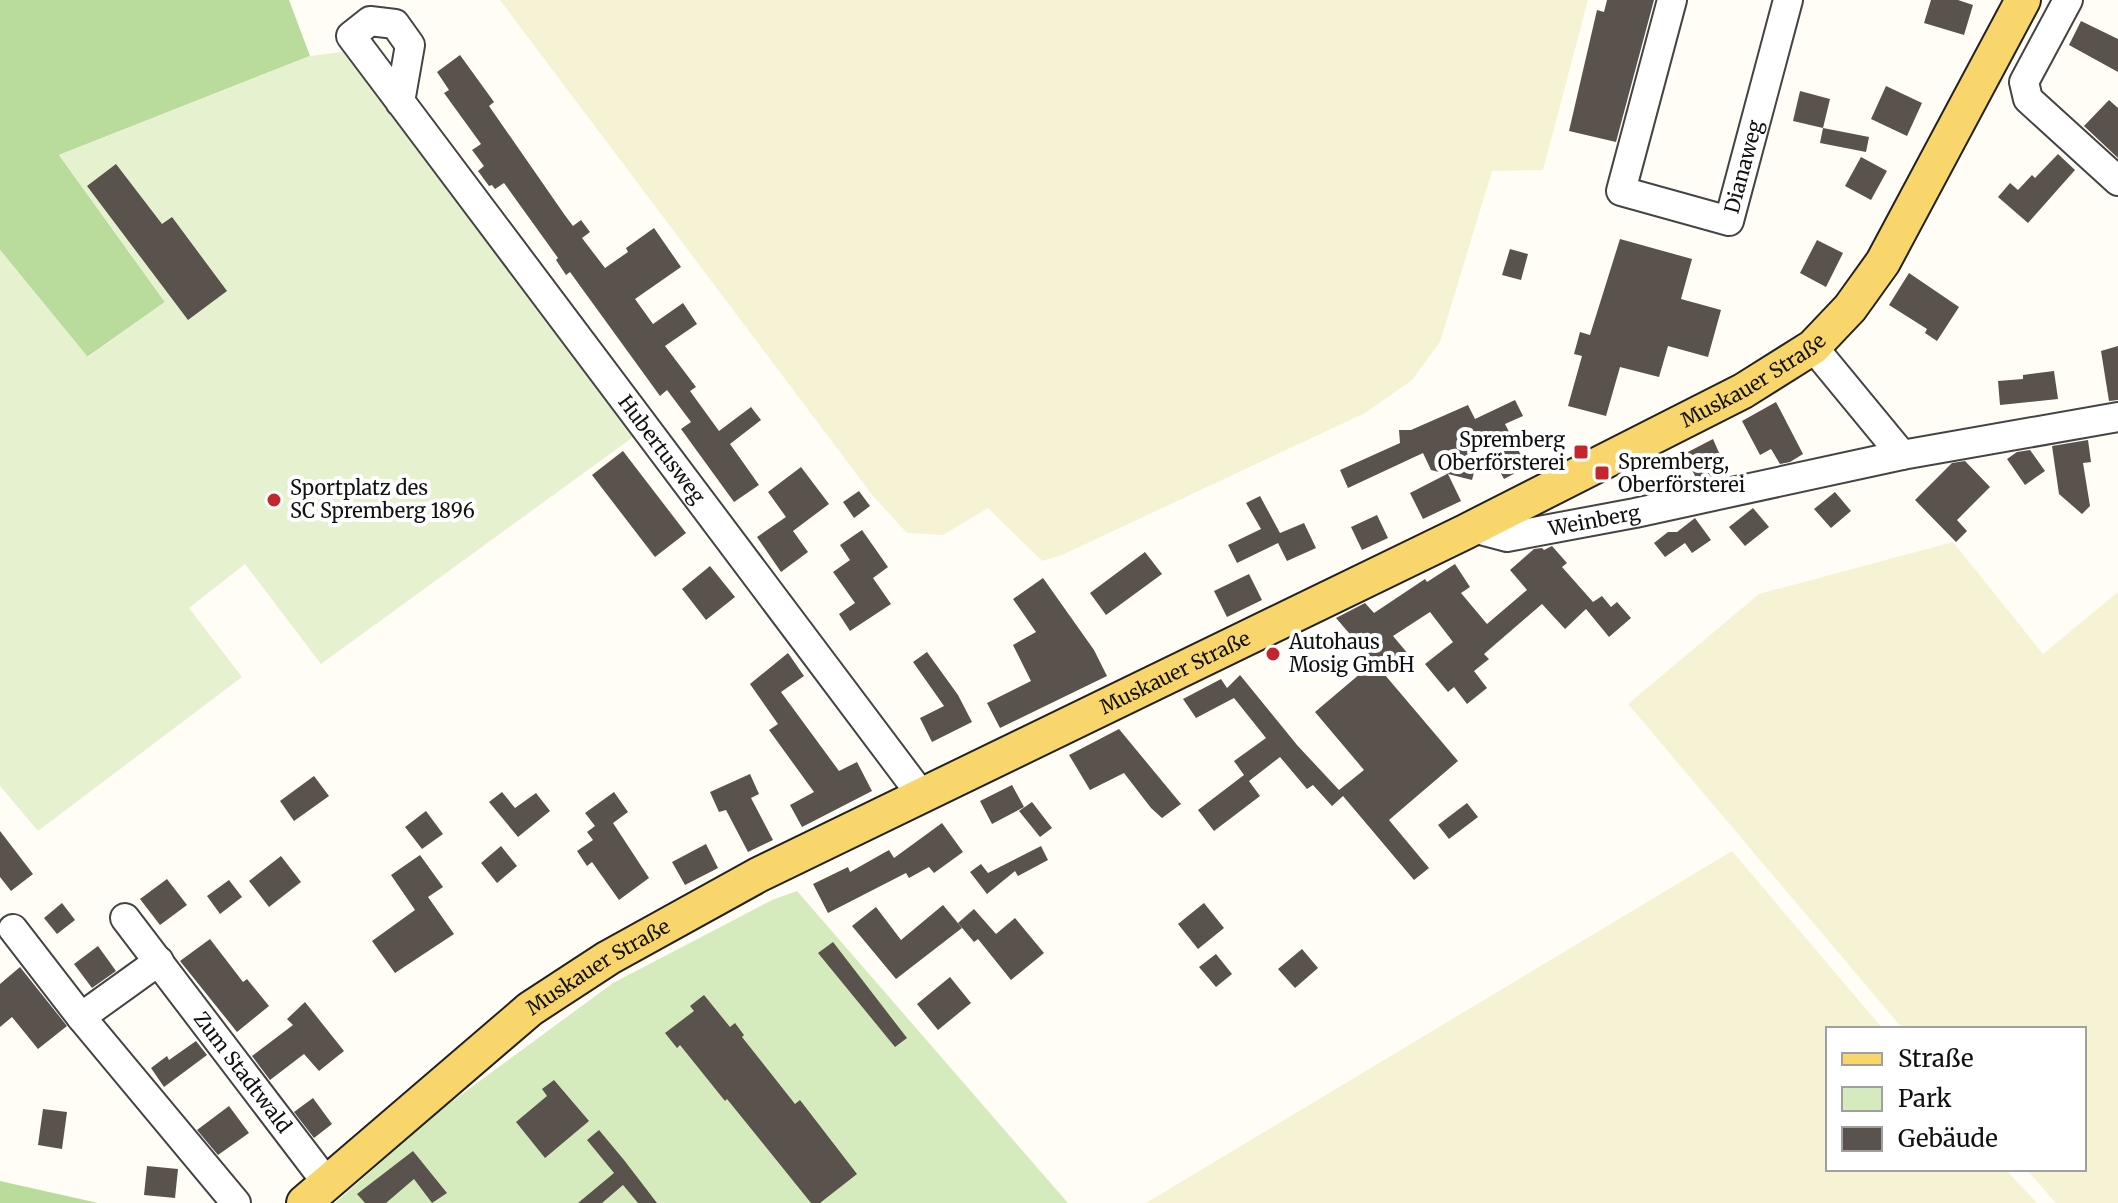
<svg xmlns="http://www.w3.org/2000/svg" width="2118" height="1203" font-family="Merriweather,serif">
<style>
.farmland{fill:#f6f3d4}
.green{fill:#d5ebbd}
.forest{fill:#b9dc9c}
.pitch{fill:#e6f2cf}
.building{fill:#5a524d}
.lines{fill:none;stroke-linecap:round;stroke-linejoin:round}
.minor-casing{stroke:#444;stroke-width:32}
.major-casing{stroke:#222;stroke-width:38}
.minor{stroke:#fff;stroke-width:28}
.major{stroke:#f9d66b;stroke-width:34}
.poi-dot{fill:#c4262e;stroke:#fff;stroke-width:3}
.labels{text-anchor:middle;stroke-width:8;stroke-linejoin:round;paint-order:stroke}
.street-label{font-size:20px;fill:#111;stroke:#fff}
.poi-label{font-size:20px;fill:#111;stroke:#fff;text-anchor:start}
</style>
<rect width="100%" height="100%" fill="#fffdf5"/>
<g class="farmland">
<path d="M500,0H1588L1543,170L1492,171L1440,342L1412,380L1365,413L1062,555L1042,561L988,508L943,535L907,533L873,496Z"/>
<path d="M1953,542L2043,654L2118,592V1203H2056L2026,1169H2084V1029H1903L1628,704L1759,594Z"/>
<path d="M1732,851L1883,1029H1828V1169H2005L2037,1203H1146Z"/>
</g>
<path class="green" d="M797,891L1068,1203H335L439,1111L613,983L772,900Z"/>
<g class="forest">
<path d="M0,0H289L310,56L59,155L165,302L87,357L0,250Z"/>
<path d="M0,1181L98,1203H101H0Z"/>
</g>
<path class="pitch" d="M349,51L636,435L321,664L245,564L189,608L242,677L38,831L0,786V250L88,357L165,302L59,155L310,56Z"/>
<g class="building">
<path d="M1607,0H1654L1616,142L1569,131L1597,10L1604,12Z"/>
<path d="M1931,0H1958L1973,5L1964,35L1924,23Z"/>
<path d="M2081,21L2118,39V72L2069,45Z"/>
<path d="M460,55L494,102L489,106L564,214L573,226L581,220L590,232L582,238L605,268L628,252L626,248L654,228L681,267L635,299L653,324L683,303L697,324L665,346L696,387L690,391L719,431L751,407L761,420L730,444L759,485L734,502L681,429L691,422L667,390L660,396L570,272L566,275L556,260L558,258L504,183L495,189L492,185L489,186L478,171L484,166L472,150L481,144L444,93L449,90L437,72Z"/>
<path d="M1886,86L1922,103L1907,136L1871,119Z"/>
<path d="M1800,91L1830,99L1823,128L1793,121Z"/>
<path d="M2109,100L2118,108V158L2084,126Z"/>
<path d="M1823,128L1869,137L1866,152L1820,143Z"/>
<path d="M2058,154L2075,170L2028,223L1998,197L2010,183L2018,190L2032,175L2035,178Z"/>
<path d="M1861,157L1887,171L1871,200L1845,186Z"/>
<path d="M116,164L162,224L172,217L227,291L188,320L87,186Z"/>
<path d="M1620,239L1692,259L1681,299L1721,310L1708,357L1668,346L1659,377L1620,367L1606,416L1568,406L1582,356L1574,354L1580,332L1590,335Z"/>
<path d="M1817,240L1843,253L1826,287L1800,273Z"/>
<path d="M1510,249L1528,254L1521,280L1502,275Z"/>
<path d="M1909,273L1959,307L1937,341L1925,333L1927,329L1889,305Z"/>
<path d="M2118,346V400L2109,401L2101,351Z"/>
<path d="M2054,371L2058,399L2000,405L1998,381L2023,379V375Z"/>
<path d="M1515,400L1523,416L1505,424L1527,467L1504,479L1483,440L1472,480L1448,474L1461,501L1423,519L1410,493L1447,474L1431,470L1423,453L1348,488L1340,470L1400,443L1399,430H1411L1468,405L1475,419Z"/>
<path d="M1776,402L1803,454L1790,462L1780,464L1771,449L1760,455L1742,421Z"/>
<path d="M1713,439L1727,471L1698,482L1684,454Z"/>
<path d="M2088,440L2091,462L2083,463L2090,506L2082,514L2059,494L2052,446Z"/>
<path d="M2030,450L2045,471L2025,485L2007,459L2017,452Z"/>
<path d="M623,451L686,533L655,557L592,475Z"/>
<path d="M1965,461L1990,487L1957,520L1967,531L1956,542L1915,500L1952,463Z"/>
<path d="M801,467L829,504L793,531L808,552L781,572L757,537L786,517L768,492Z"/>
<path d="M859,491L870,506L854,518L843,502Z"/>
<path d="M1835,492L1851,511L1831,528L1814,509Z"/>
<path d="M1260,496L1280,533L1304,523L1316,548L1287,561L1278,543L1237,563L1228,545L1261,529L1246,503Z"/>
<path d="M1753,508L1769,527L1745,546L1729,527Z"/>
<path d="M1377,515L1388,538L1362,550L1351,527Z"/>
<path d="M1695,518L1711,540L1692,553L1685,543L1665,557L1654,543L1668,532H1677Z"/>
<path d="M862,530L888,567L873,578L891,604L850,631L839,614L855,603L833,572L850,560L840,545Z"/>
<path d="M1552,546L1567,563L1562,567L1593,602L1602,596L1611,607L1617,602L1631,618L1609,637L1586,609L1565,629L1542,604L1484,654L1489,659L1474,671L1487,688L1467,704L1454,687L1448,692L1425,664L1453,642L1430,612L1393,636L1409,655L1385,675L1458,761L1389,820L1429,868L1414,880L1343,796L1332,806L1313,785L1307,789L1280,757L1249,781L1260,796L1214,831L1198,810L1244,775L1234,761L1266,738L1234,698L1196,718L1183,699L1221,679L1227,688L1240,675L1297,745L1339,790L1364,770L1315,712L1374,662L1336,618L1365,603L1374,613L1425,579L1427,582L1455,564L1470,587L1461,593L1487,624L1527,590L1510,570L1534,549L1542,548L1544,550Z"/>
<path d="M1145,552L1162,574L1106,615L1090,593Z"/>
<path d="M710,566L735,597L706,620L682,589Z"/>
<path d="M1249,574L1262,600L1227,617L1214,591Z"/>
<path d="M1043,578L1094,650L1107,676L1000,728L987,703L1031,681L1013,645L1036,632L1013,599Z"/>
<path d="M927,652L958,695L972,722L932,742L920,718L944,706L913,662Z"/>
<path d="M788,653L804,676L781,692L839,771L857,762L872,791L802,827L790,805L814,792L769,730L778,724L750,684Z"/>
<path d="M1119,729L1181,804L1162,818L1151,808L1124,773L1090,790L1069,755Z"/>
<path d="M750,774L759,794L751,798L773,840L748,852L726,810L719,812L710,792Z"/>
<path d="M314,776L329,796L294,821L280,801Z"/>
<path d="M1012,785L1024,807L992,824L980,801Z"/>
<path d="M502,792L515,808L536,793L550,811L518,837L489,802Z"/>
<path d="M614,792L628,812L613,823L649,878L619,900L592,862L587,866L577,851L593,840L587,832L595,826L585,813Z"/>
<path d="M1032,802L1052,828L1040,837L1019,811Z"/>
<path d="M1467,803L1478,817L1449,839L1438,825Z"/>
<path d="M426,811L443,834L422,849L405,827Z"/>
<path d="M942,823L963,852L934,873L929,867L909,878L906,873L828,913L813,884L848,867L850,872L889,850L894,858Z"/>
<path d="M0,831L33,874L11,891L0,877Z"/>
<path d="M706,844L718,868L685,885L672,862Z"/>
<path d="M501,846L517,866L497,883L481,863Z"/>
<path d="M1041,846L1048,860L1018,876L1015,871L987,894L970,872L981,864L988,873Z"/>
<path d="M420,855L443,887L428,897L454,934L395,973L372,941L415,910L391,875Z"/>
<path d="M281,856L301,882L269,907L249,881Z"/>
<path d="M167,879L187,905L160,925L140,899Z"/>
<path d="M229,880L242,897L220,914L207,896Z"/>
<path d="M62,903L75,920L57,934L44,918Z"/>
<path d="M1204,903L1224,928L1198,949L1178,924Z"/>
<path d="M943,905L962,928L896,979L852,926L876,907L901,940Z"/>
<path d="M974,909L996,934L1015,918L1044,953L1011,980L978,939L974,942L958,923Z"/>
<path d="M210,939L243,982L247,979L269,1006L237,1032L180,961Z"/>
<path d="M833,942L907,1038L895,1047L818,953Z"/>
<path d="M98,946L116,971L92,988L74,964Z"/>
<path d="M1302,949L1318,968L1295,988L1278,969Z"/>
<path d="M1216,954L1232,974L1216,987L1199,967Z"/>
<path d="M20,967L67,1026L38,1049L12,1017L0,1027V984Z"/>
<path d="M950,977L971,1003L938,1030L917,1004Z"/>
<path d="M704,995L730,1027L735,1023L744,1035L742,1037L795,1104L800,1100L857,1174L820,1203H811L727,1099L725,1101L680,1045L677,1048L665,1033L694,1011L690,1006Z"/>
<path d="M305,1002L344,1051L319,1071L304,1054L270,1080L252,1056L293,1025L287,1019Z"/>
<path d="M196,1041L207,1055L164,1087L151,1068L167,1056L169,1060Z"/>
<path d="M554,1080L589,1121L545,1158L516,1122L547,1096L542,1089Z"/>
<path d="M313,1098L332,1124L314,1138L294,1112Z"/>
<path d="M229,1106L249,1133L218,1155L197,1130Z"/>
<path d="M43,1109L67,1112L62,1149L38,1145Z"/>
<path d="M599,1130L624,1160L657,1203H638L623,1185L602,1203H578L614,1173L587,1140Z"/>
<path d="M413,1151L447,1193L432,1203L414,1179L386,1203H365L357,1194Z"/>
<path d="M147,1166L178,1169L175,1198L144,1195Z"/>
</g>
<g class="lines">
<defs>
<g id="minor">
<path id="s1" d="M1672,0L1621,191L1729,221L1788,0"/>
<path d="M2068,0L2024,82L2028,99L2118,181"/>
<path id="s2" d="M400,102L410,45L395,24L370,21L351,36L923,797"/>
<path d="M1813,347L1902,455L2118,417"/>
<path id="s3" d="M1473,528L1507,537L1635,513L1902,455"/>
<path id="s4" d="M125,918L327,1183"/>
<path d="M13,929L81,1017L236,1203"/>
<path d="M81,1017L159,961"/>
</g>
<g id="major">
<path id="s5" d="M304,1203L530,1009L608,958L758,875L1465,532L1743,391L1813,347L1850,308L1883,262L2023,0"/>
</g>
</defs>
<use href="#minor" class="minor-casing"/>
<use href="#major" class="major-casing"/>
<use href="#minor" class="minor"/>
<use href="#major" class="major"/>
</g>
<g class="poi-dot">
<rect x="1573" y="444" width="16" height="16" rx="4"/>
<rect x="1594" y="465" width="16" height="16" rx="4"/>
<circle cx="274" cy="500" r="8"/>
<circle cx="1273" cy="654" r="8"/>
</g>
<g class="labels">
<g class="street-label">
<text dy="7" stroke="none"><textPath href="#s1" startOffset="366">Dianaweg</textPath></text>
<text dy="7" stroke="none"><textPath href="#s5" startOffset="1674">Muskauer Straße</textPath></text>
<text dy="7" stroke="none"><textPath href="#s2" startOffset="650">Hubertusweg</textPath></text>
<text dy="7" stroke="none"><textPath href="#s3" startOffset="124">Weinberg</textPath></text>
<text dy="7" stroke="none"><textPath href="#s5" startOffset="1026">Muskauer Straße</textPath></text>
<text dy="7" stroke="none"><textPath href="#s5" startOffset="378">Muskauer Straße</textPath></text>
<text dy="7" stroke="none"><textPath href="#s4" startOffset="194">Zum Stadtwald</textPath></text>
</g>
<g class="poi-label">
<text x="1565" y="447" text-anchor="end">Spremberg<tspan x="1565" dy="23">Oberförsterei</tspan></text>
<text x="1618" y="469">Spremberg,<tspan x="1618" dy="23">Oberförsterei</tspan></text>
<text x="290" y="495">Sportplatz des<tspan x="290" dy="23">SC Spremberg 1896</tspan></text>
<text x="1289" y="649">Autohaus<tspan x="1289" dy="23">Mosig GmbH</tspan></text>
</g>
</g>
<rect x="1826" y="1027" width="260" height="144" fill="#ffffff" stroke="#a0a0a0" stroke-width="2"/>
<rect x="1842" y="1053" width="40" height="12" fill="#f9d66b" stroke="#a0a0a0" stroke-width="2"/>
<text x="1898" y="1067" font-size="24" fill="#111111">Straße</text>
<rect x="1842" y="1087" width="40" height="24" fill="#d5ebbd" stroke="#a0a0a0" stroke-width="2"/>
<text x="1898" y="1107" font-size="24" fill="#111111">Park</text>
<rect x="1842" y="1127" width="40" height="24" fill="#5a524d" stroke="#a0a0a0" stroke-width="2"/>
<text x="1898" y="1147" font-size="24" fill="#111111">Gebäude</text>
</svg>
